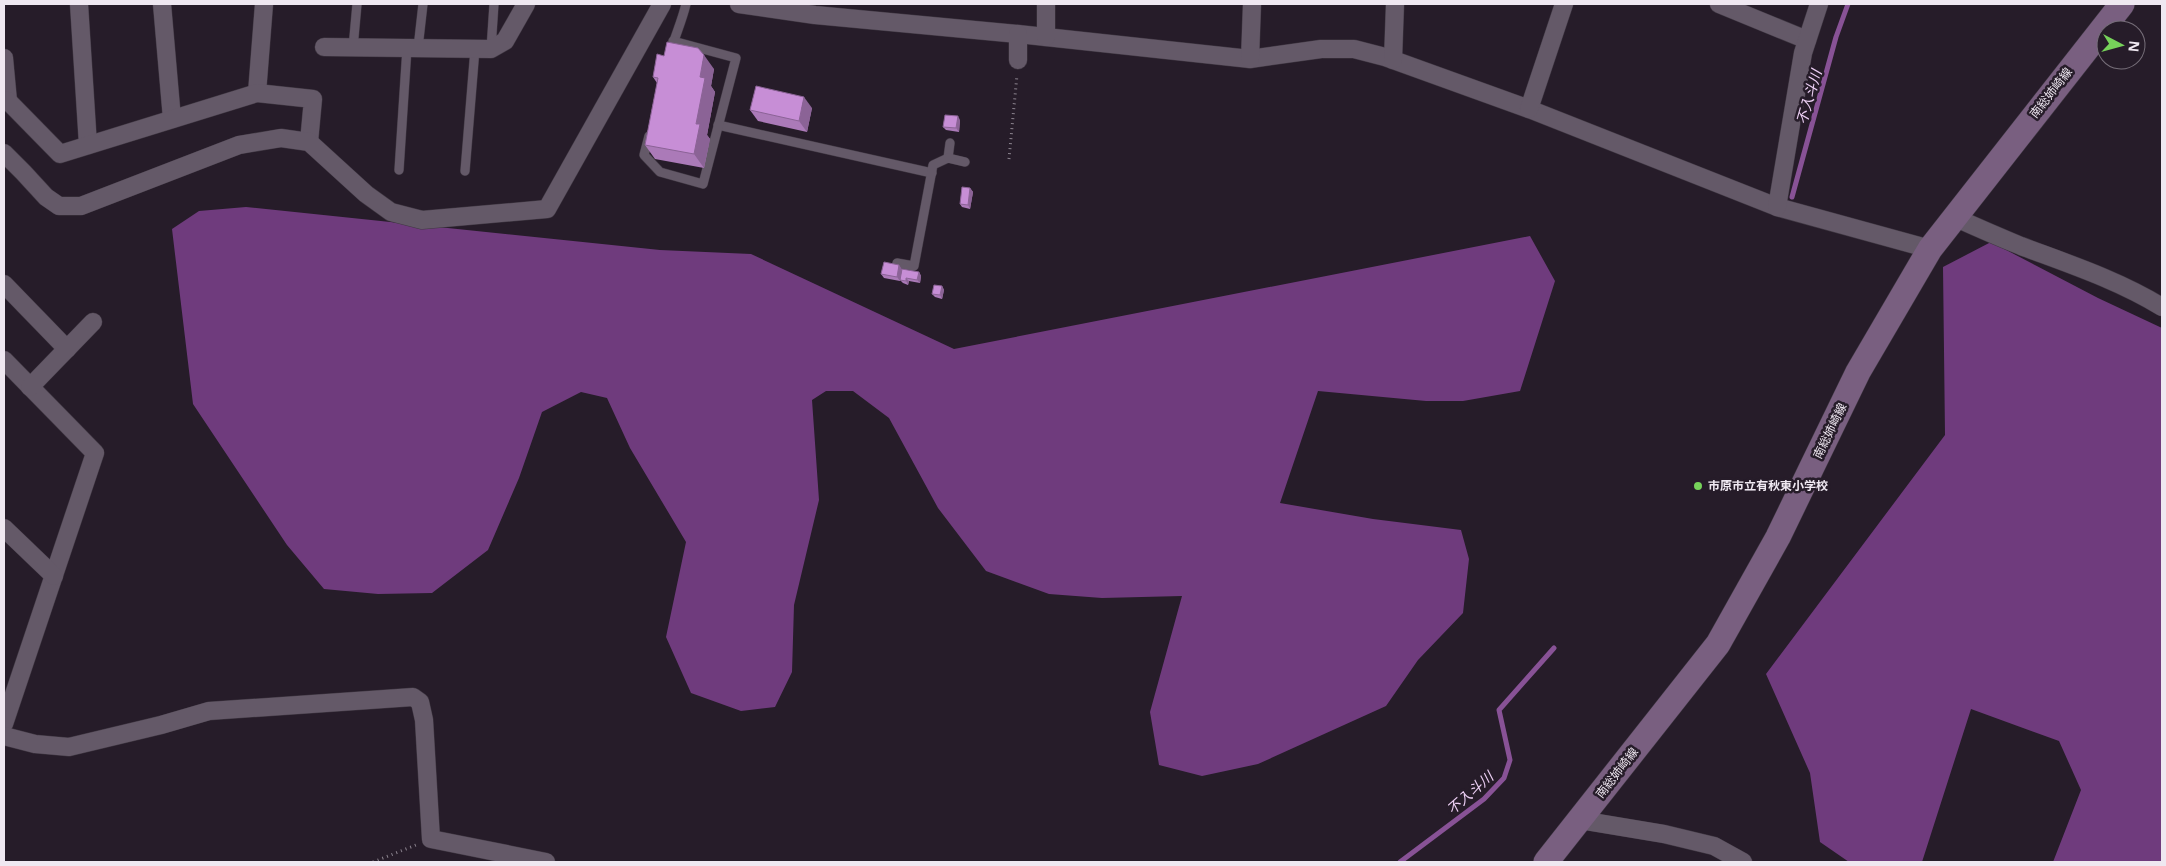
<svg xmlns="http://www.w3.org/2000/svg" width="2166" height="866" font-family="'Open Sans','Noto Sans JP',sans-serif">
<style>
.forest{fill:#6f3b7d}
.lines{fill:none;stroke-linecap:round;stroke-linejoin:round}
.stream{stroke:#885296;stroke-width:5}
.service-casing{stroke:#403843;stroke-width:10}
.minor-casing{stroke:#403843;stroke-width:19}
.secondary-casing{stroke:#403843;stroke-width:26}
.path{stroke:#8b838e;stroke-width:3;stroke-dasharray:1 4;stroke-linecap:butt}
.service{stroke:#645968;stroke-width:9}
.minor{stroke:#645968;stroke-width:18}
.secondary{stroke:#795f80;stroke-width:25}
.wall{fill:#ab7ab8}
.shaded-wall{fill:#8b6396}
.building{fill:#c78ed6;stroke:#8b6396}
.poi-dot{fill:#76d25a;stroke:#261c29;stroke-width:2}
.labels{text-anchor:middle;stroke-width:5;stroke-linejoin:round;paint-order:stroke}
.street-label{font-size:12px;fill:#efe8f1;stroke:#261c29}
.poi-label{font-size:12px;font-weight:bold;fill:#efe8f1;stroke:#261c29;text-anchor:start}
.water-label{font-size:14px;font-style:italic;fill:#edd0f5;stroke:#261c29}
</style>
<rect width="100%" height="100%" fill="#261c29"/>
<g class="forest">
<path d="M246,207L660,250L751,254L954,349L1530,236L1555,281L1520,391L1463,401H1426L1318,391L1280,503L1373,519L1461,530L1469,559L1463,613L1418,660L1386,706L1258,764L1202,776L1159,765L1150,712L1182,596L1102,598L1049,594L986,571L938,508L889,418L853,391H826L812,400L819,500L794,605L792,672L775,707L741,711L691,693L666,637L686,542L630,448L607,398L581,392L542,412L519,478L488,550L432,593L378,594L324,589L287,545L193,404L172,229L199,211Z"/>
<path d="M1991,242L2098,298L2162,328V862H2053L2081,790L2059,741L1971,709L1922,862H1849L1820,842L1810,773L1766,674L1945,435L1943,267Z"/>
</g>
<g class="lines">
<g class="stream">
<path d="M1792,197L1836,37L1848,4"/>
<path d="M1400,862L1484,799L1504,778L1510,760L1499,710L1554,648"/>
</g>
<defs>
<g id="service">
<path d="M353,48L357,4"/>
<path d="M418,48L423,4"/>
<path d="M491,49L494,4"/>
<path d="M670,53C675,36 682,21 686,4"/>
<path d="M718,125L932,173"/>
<path d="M649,136L644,155L660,172L703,184L736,58L673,41"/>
<path d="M948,158L950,143"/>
<path d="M399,170L407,48"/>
<path d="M465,171L475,49"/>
<path d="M897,263L914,266L933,165L948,158L965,162"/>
</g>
<g id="minor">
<path d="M79,4L88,145"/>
<path d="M162,4L172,119"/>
<path d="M739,4L815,15L1018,34L1250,59L1321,49H1354L1385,57L1529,109L1777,207L1930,249"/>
<path d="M1719,4L1807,40"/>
<path d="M1018,34V60"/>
<path d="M1046,37V4"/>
<path d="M324,47L491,49L505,41L526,4"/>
<path d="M4,58L8,101"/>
<path d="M1250,59L1252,4"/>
<path d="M1393,60L1395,4"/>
<path d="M257,93L264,4"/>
<path d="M4,100L8,101L60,154L257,93L313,99L309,142"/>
<path d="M1529,109L1564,4"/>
<path d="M4,153L23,172L46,197L59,206H81L239,145L281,138L309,142L366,194L391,212L422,220L547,209L662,4"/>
<path d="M1777,207L1803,53L1819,4"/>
<path d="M1954,217C1976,227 1999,237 2021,246C2069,264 2118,280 2162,307"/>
<path d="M4,284L67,349"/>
<path d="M4,360L95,453L4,724"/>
<path d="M30,387L93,322"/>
<path d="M4,528L54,576"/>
<path d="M4,736L35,744L69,747L161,725L209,711L413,697L420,702L424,720L431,839L546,862"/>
<path d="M1580,820L1664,834L1714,846L1743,862"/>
</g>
<path id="secondary" d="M1546,862L1718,644L1778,537L1858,372L1930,249L2122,4"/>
</defs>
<use href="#service" class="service-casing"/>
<use href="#minor" class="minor-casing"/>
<use href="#secondary" class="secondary-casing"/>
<g class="path">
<path d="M1009,159L1017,75"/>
<path d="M373,862L416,845"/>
</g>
<use href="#service" class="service"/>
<use href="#minor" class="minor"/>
<use href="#secondary" class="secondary"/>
</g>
<g class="wall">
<path d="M664,56L714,69L711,86L715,92L707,135L710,139L704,168L655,159L645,145L657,83L653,77Z"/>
<path d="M812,108L807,132L758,121L750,110Z"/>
<path d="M960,120L959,132L946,130L943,127Z"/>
<path d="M970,188L973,192L970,209L962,207L960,204Z"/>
<path d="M902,269L900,281L884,278L881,274Z"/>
<path d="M919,272L921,276L920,283L909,281L908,285L903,283L900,280Z"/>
<path d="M942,286L944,290L942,299L935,297L932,294Z"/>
</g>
<g class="shaded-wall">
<path d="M704,55L714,69L711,86L715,92L707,135L710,139L704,168L694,154L700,77Z"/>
<path d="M804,97L812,108L807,132L799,121Z"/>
<path d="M958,116L960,120L959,132L956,128Z"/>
<path d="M970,188L973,192L970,209L968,205Z"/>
<path d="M899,265L902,269L900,281L897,277Z"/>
<path d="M919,272L921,276L920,283L917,280Z"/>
<path d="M906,278L909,281L908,285L906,281Z"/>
<path d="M942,286L944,290L942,299L940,295Z"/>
</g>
<g class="building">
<path d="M667,42L698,48L704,55L700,77L705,78L696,124H700L694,154L645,145L658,78L653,77L657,54L664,56Z"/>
<path d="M756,86L804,97L799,121L750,110Z"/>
<path d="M945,115L958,116L956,128L943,127Z"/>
<path d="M962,187L970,188L968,205L960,204Z"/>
<path d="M884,262L899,265L897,277L881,274Z"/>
<path d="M902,269L919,272L917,280L906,278V281L900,280Z"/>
<path d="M934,285L942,286L940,295L932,294Z"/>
</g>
<circle class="poi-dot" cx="1698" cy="486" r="5"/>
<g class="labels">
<g class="street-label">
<text transform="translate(2051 93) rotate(-52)" y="4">南総姉崎線</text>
<text transform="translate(1830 431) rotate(-64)" y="4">南総姉崎線</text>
<text transform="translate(1617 773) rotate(-52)" y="4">南総姉崎線</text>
</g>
<g class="poi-label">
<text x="1708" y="490">市原市立有秋東小学校</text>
</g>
<g class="water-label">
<text transform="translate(1809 97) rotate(-74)" y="5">不入斗川</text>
<text transform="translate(1470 793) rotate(-41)" y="5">不入斗川</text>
</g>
</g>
<rect width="2166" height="866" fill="none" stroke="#efe8f1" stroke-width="10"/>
<g transform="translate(2121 45) rotate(96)"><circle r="24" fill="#261c29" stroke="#766e79"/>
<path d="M0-4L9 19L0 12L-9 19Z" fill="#76d25a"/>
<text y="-8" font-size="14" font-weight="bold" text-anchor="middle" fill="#efe8f1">N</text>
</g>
</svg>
